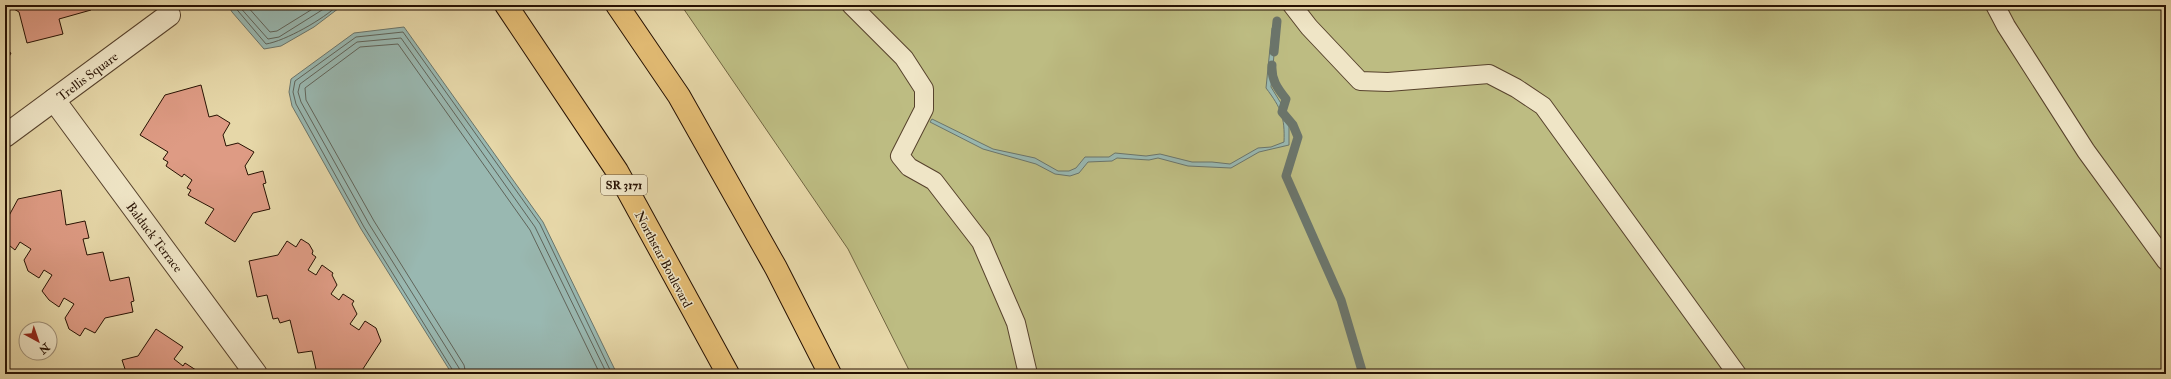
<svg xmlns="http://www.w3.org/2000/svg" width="2171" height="379" font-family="'IM FELL Double Pica',serif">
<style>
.green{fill:#bdbc82;stroke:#726642}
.water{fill:#99b8b1;stroke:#6b756b}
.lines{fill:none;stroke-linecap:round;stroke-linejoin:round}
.shore{stroke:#60645a;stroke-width:1}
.stream{stroke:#6b756b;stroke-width:9}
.building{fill:#de9b84;stroke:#271102}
.lane-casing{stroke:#57422c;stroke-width:20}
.street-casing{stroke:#57422c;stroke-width:24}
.primary-casing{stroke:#271102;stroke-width:24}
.lane{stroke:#efe5c6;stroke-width:18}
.street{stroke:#efe5c6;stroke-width:22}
.primary{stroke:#e3bc74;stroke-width:22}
.labels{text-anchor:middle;stroke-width:3;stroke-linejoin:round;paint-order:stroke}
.shield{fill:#efe5c6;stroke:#63513d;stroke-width:1}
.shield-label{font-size:12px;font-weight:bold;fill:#271102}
.street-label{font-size:13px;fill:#271102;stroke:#efe5c6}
</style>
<rect width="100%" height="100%" fill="#e6d7a8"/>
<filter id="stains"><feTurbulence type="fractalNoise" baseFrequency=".005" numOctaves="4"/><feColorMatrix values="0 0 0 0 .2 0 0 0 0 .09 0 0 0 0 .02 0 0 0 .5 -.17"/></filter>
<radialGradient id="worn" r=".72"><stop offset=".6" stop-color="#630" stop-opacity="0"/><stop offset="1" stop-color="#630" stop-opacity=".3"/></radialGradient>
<path class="green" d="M681,5H2166V374H911L848,249Z"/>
<g class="water">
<path d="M228,5H343L314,27L281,46L264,49L232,12Z"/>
<path d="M1275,24H1278L1276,33L1271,87L1282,105L1289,123V145L1259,152L1231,168L1188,166L1158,158L1149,160L1117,158L1112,161L1088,162L1079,173L1070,176L1055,174L1036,164L983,149L930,122L932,119L993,149L1035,158L1058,171H1069L1076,168L1085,157H1109L1115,153L1146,156L1160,154L1192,162H1212L1230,164L1258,148L1271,147L1284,142C1285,117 1281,108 1266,88L1272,28Z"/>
<path d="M404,27L543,222L617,374H452L361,229L292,106L289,92L291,79L354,33Z"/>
</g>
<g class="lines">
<g class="shore">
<path d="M233,5L266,44C285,41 324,19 338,5"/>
<path d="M238,5L268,39L279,37L330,5"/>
<path d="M246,5L270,32L277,31L319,5"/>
<path d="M455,374L364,227L296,104L293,92L295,81L356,37L403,32L540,224L612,374"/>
<path d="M460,374L459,368L369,224L301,102L298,92L300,84L357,42L401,38L535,227L607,374"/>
<path d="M466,374L464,365L374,221L306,100L305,88L360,47L398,44L530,230L600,374"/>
</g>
<g class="stream">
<path d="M1274,52L1277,21"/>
<path d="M1272,65C1271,79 1277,88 1286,99L1282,112L1293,125L1298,137L1286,176L1341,300L1363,374"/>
</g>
</g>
<g class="building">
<path d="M7,5H90L91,10L59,19L63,34L27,43L19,12Z"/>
<path d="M5,50L11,53L5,64Z"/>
<path d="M201,85L209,117L217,115L230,123L223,135L226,146L238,143L254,152L245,166L248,175L263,171L266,183L263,184L270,209L253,213L235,242L205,223L214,209L188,195L191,190L187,188L192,180L184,174L182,177L166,166L168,162L163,159L168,152L140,135L165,95Z"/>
<path d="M61,190L66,225L85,221L89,238L83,239L87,255L103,252L110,281L129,277L134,301L131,302L133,312L105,318L95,333L85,328L80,336L69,329L65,318L74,304L64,298L59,307L49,300L42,291L52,275L44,270L39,278L28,271L24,260L31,249L20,242L15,250L5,242V223L18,199Z"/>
<path d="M301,239L309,244L313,251L312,254L316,257L308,270L316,275L322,265L333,273L332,275L337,285L331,294L339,300L343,294L354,301L352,304L357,314L350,324L359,330L365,321L376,328L381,341L361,372L317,374L312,351L298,353L290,320L280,323L278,318L273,319L267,295L257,297L249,261L278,255L287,241L296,247Z"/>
<path d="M156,329L183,347L174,359L183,366L185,363L199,372L198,374H119L126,372L122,360L138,356Z"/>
</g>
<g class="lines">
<defs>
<g id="lane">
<path d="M851,5L904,58L924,89V109L900,156L909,167L934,181L981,242L1016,323L1028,374"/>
<path d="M1292,5L1309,27L1360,81L1388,82L1489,74L1516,88L1543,106L1737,374"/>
<path d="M1995,5L2006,26L2086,151L2166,261"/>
</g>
<g id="street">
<path d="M54,100L256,374"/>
<path d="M5,136L169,15"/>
</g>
<g id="primary">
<path d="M506,5L617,171L728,374"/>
<path d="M617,5L679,96L776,268L830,374"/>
</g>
</defs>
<use href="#lane" class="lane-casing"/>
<use href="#street" class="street-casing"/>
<use href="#primary" class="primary-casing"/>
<use href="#lane" class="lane"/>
<use href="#street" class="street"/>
<use href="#primary" class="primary"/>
</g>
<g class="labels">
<rect class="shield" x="601" y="175" width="46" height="20" rx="3"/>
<g class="shield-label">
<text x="624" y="189">SR 3171</text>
</g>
<g class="street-label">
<text transform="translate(87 76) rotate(-37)" y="5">Trellis Square</text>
<text transform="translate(155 237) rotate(53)" y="5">Balduck Terrace</text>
<text transform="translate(664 259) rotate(62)" y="5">Northstar Boulevard</text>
</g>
</g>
<rect width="2171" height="379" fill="none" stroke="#e6d7a8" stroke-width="20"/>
<rect x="6" y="6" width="2159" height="367" fill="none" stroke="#271102" stroke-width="2"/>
<rect x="10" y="10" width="2151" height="359" fill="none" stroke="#271102"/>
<g transform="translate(38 341) rotate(140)"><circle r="19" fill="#efe5c6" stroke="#9f9078"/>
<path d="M0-3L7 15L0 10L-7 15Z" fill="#8f2418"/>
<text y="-6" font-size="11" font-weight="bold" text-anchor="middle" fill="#271102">N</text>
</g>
<rect width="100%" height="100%" filter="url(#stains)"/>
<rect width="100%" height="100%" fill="url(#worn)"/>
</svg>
